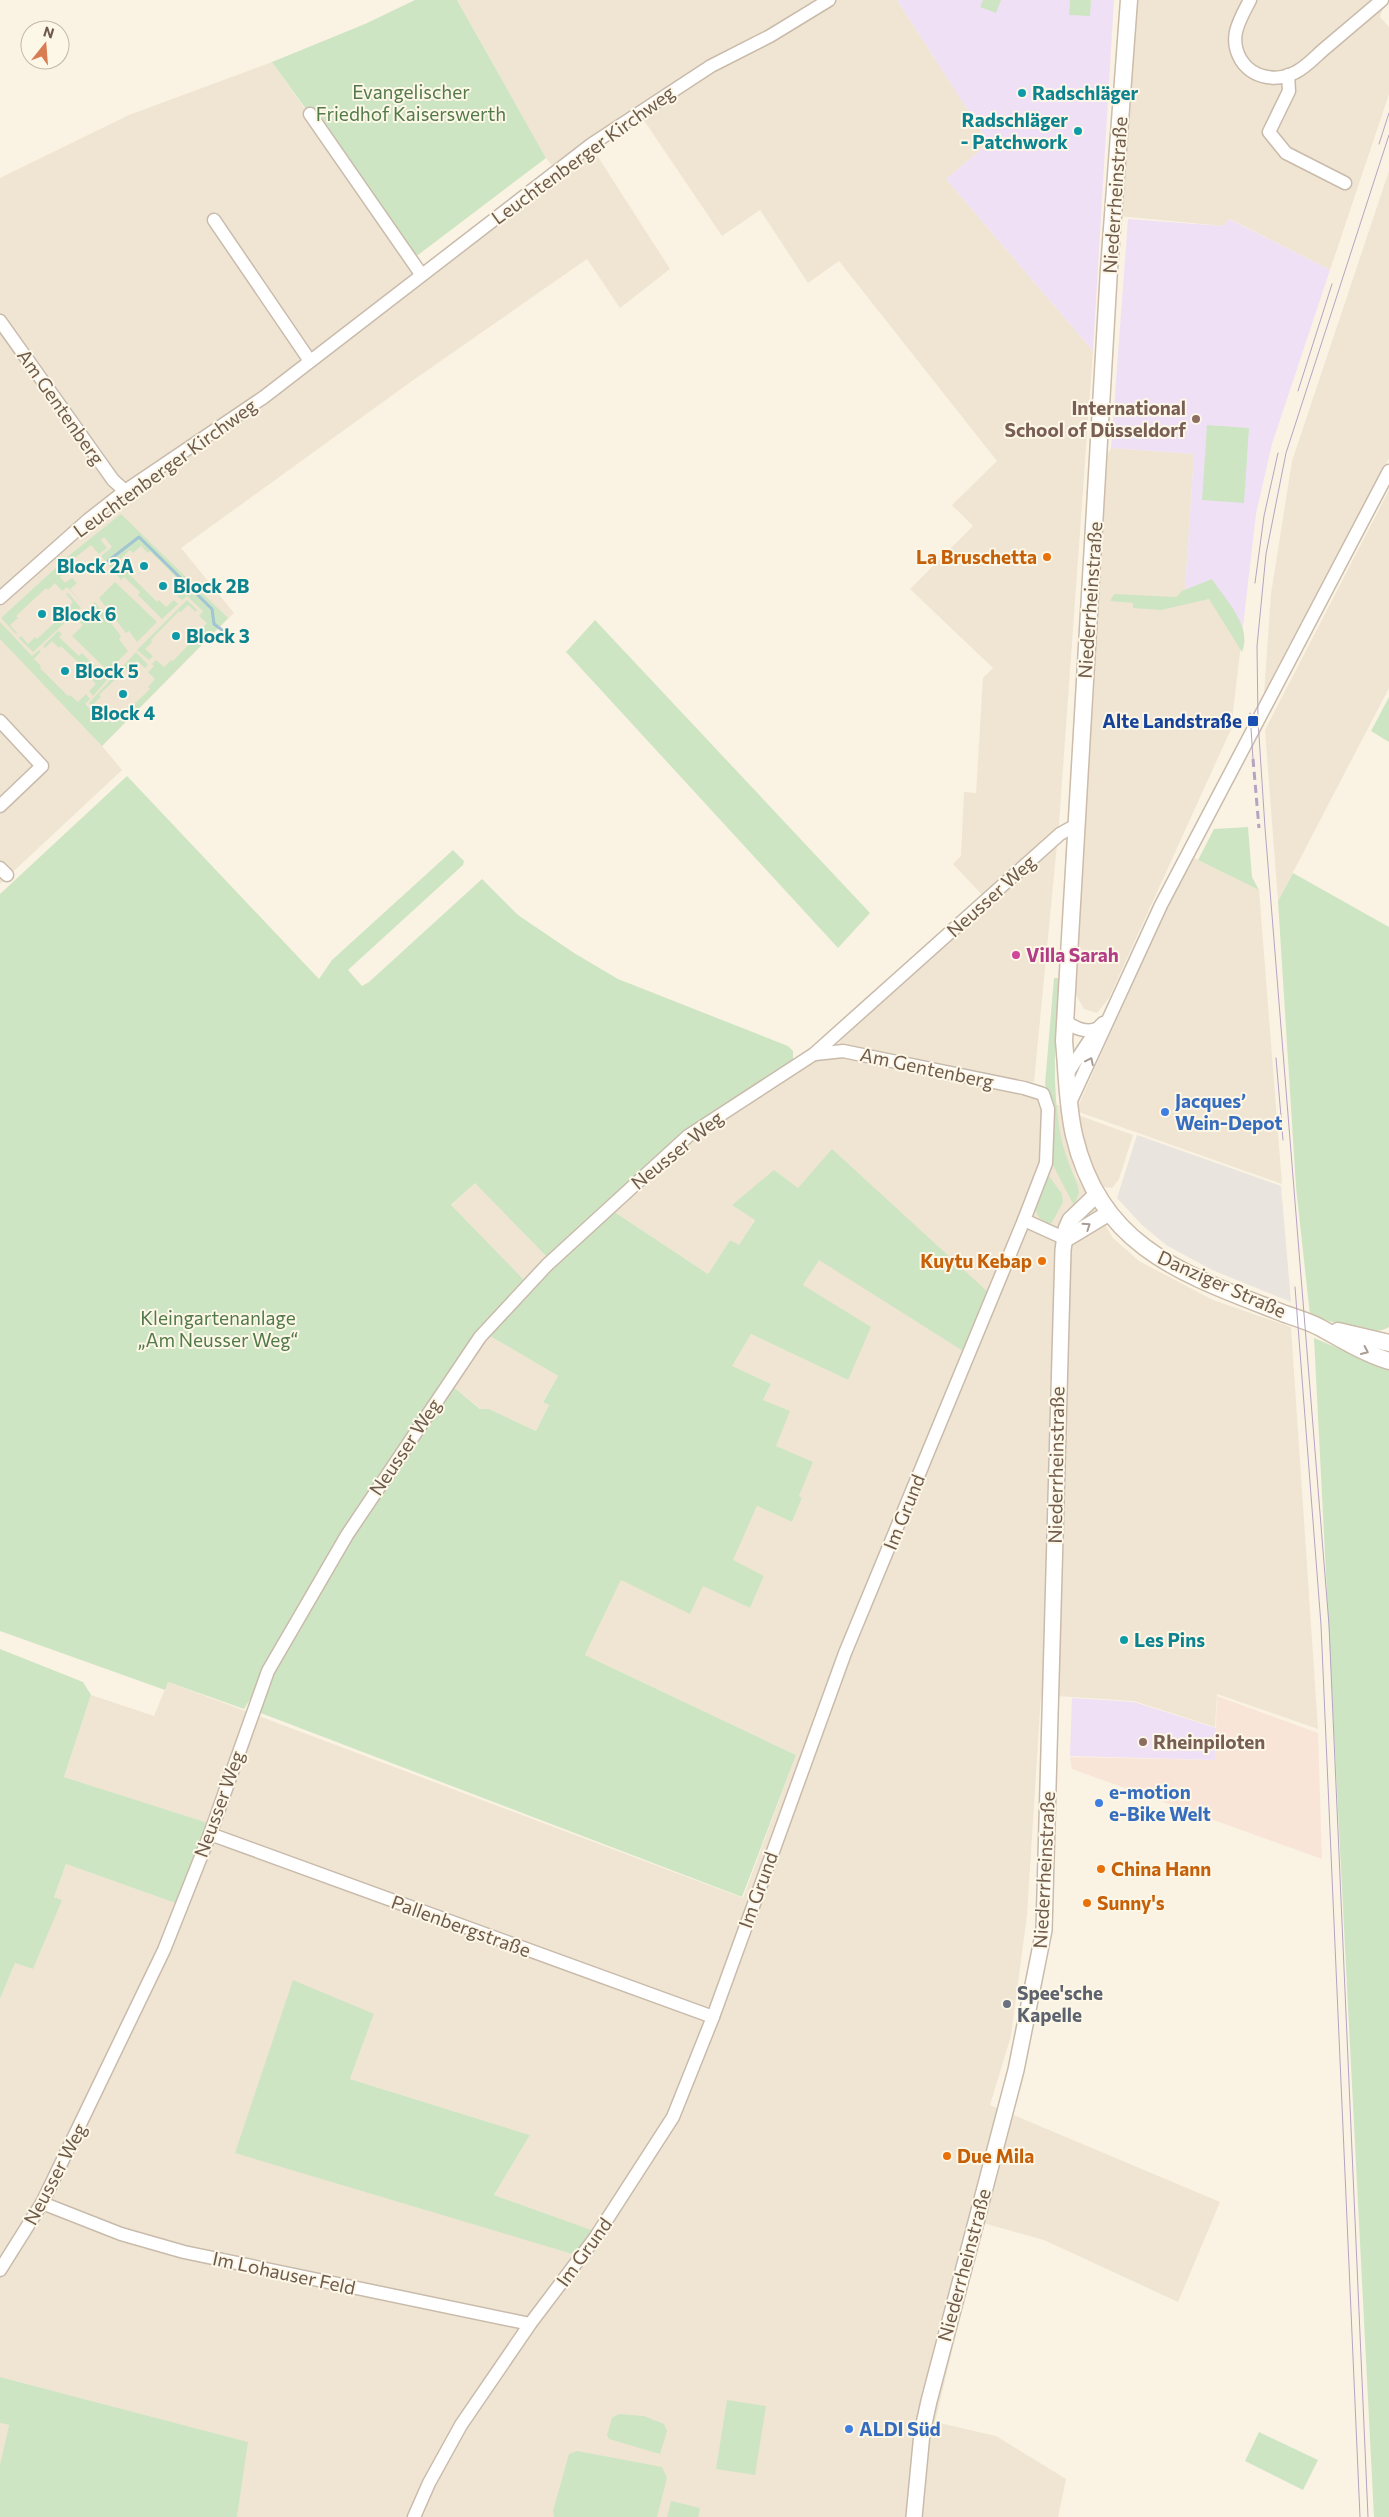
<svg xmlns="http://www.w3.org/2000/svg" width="1389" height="2517" font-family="Commissioner,sans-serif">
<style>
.residential{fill:#f0e5d2;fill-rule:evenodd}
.commercial{fill:#f9e5d8}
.industrial{fill:#e9e4dd}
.education{fill:#f0e0f6}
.green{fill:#cee5c3}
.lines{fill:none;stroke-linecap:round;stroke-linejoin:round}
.stream{stroke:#a1c5d2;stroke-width:3}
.minor-casing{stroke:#c9bbab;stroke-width:15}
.tertiary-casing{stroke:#c9bbab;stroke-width:18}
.secondary-casing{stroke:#ccbca9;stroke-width:19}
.minor{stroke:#fff;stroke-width:12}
.tertiary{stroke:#fff;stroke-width:15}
.secondary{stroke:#fff;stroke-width:16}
.tram{stroke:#b6a3c1;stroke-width:1}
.rail{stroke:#b6a3c1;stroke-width:3;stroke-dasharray:8 5;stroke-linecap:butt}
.oneway{stroke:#a99d94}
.culture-dot{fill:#0f9aa8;stroke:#fdf7e8;stroke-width:2}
.education-dot{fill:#8d6e63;stroke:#fdf7e8;stroke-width:2}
.food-dot{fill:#e8710a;stroke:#fdf7e8;stroke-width:2}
.transit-dot{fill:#1a4fb4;stroke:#fdf7e8;stroke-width:2}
.hotel-dot{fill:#d1479c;stroke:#fdf7e8;stroke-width:2}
.shop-dot{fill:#3f7fe0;stroke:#fdf7e8;stroke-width:2}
.worship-dot{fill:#6b7280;stroke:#fdf7e8;stroke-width:2}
.labels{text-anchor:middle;stroke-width:4;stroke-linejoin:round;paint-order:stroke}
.park-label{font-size:19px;fill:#527a48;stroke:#fdf7e8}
.culture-label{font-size:19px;font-weight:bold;fill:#0d838f;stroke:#fdf7e8;text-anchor:start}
.street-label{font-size:19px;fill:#6f5b4c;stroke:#fdf7e8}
.education-label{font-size:19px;font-weight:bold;fill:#785e54;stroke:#fdf7e8;text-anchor:end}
.food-label{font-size:19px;font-weight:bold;fill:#c56008;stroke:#fdf7e8;text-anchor:start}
.transit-label{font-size:19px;font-weight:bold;fill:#164399;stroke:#fdf7e8;text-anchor:end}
.hotel-label{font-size:19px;font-weight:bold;fill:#b23c85;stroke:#fdf7e8;text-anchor:start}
.shop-label{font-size:19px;font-weight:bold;fill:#366cbe;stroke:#fdf7e8;text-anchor:start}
.worship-label{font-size:19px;font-weight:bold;fill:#5b616d;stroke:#fdf7e8;text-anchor:start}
</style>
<rect width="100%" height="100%" fill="#faf3e3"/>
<g class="residential">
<path d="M457,0H897L989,143L946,179L1093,351L1059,824L1034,1082L838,1043L988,901L953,864L961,856L964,792L976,793L983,678L993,668L910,589L973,526L952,505L997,461L839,261L808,283L760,210L722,236L639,113L591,146L670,269L620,308L587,259L412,381L181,548L234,613L102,746L122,770L0,884V178L129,115L272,62L416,268L425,273L560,176L546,158Z"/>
<path d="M1135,0H1386L1380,17L1389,27V94L1330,270L1230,219L1223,226L1118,216Z"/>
<path d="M1389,171V458L1264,695L1271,594L1292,461Z"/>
<path d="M1111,448L1194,454L1185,589L1212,579L1243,627L1231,729L1109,998L1097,1013L1084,1009L1076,995L1081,835L1103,463Z"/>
<path d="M1389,490V688L1278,901L1265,730Z"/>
<path d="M1192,857L1259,890L1282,1184L1076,1111L1154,935Z"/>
<path d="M841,1055L1024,1092L1060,1106L1076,1176L1113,1238L1139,1261L1213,1300L1291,1327L1318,1729L1217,1694L1215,1727L1134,1701L1041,1695L1027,1915L1011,2036L990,2105L1220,2202L1178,2302L1044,2240L983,2223L935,2422L996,2436L1066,2479L1058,2517H237L247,2442L0,2377V1999L15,1963L33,1968L61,1900L54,1897L66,1864L178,1904L207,1823L64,1777L91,1695L154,1716L168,1682L743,1898L796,1755L585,1655L621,1580L690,1613L703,1585L750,1608L764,1576L732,1561L757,1506L792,1522L802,1498L799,1497L776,1446L763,1400L771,1384L731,1366L751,1334L848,1380L803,1285L819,1259L970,1355L797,1188L732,1204L755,1219L739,1246L730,1240L708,1274L610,1209L707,1127L821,1057ZM374,2014L350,2079L530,2135L494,2195L593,2231L235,2153Z"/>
<path d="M1078,1115L1133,1135L1119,1179L1112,1188L1103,1187L1087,1159Z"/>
<path d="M475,1182L549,1259L525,1281L451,1206Z"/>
<path d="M485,1333L558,1376L543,1401L549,1405L536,1431L489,1409H481L451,1385Z"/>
<path d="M0,2423L9,2425L0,2464Z"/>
</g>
<path class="commercial" d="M1217,1696L1318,1733L1322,1859L1072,1769L1070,1757L1215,1760Z"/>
<path class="industrial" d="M1137,1135L1281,1186L1291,1302L1212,1270L1166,1245L1142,1225L1117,1198Z"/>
<g class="education">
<path d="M897,0H1114L1093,351L946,179L989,143Z"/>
<path d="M1128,219L1223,226L1229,219L1330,270L1272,444L1256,514L1243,627L1212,579L1185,590L1194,454L1111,448Z"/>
<path d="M1072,1698L1134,1702L1216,1728L1215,1760L1070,1756Z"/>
</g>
<g class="green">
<path d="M415,0H457L546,158L418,255L410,254L272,62L365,24Z"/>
<path d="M983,0H1001L996,13L980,7Z"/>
<path d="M1070,0H1091L1090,16L1069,15Z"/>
<path d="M1207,425L1249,428L1244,503L1202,500Z"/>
<path d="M121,514L228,618L102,746L0,639V622L32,656L39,650L41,651L34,659L41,666L40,668L68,696L70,695L78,702L86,694L90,699L85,704L100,719L104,716L112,723L119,716L121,717L150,689L148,687L155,679L148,672L154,666L152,664L156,660L164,667L171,660L173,661L201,632L200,630L207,623L199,616L203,611L187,596L182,600L177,596L185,589L177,582L179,580L150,551L148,553L141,546L133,553L130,550L111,568L101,556L112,547L104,537L101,540L107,548L99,554L91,545L71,561L67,557Z"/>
<path d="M129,555L123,564L130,571L128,573L157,602L159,600L166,607L174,600L178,604L162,619L138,595L140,592L124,577L121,580L113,570Z"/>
<path d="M60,564L67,572L60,577L65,583L72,578L77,583L70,589L84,605L67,587L62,591L55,583L48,590L46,588L16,616L18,618L10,625L17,633L16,634L1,618Z"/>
<path d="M1212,579C1225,599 1253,627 1242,652L1209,599L1161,610L1133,608V603L1110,601L1114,594L1176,597L1182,591Z"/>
<path d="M115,582L157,622L137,642L129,631L126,633L99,598Z"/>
<path d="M68,593L81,608L33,652L19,638L21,636L28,644L35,637L37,639L67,611L66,609L73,602L66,594Z"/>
<path d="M187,600L197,610L196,612L188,605L181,612L179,611L151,640L152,642L145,649L153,656L149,660L137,650Z"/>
<path d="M95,602L121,636L119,639L128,651L108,671L72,636L83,625L77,620Z"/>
<path d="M595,620L870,913L838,948L566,652Z"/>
<path d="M58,631L62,634L59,637L79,656L82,653L108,679L93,696L89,691L96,684L89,677L90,674L61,646L59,648L52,641L45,648L43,646Z"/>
<path d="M136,652L148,665L145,668L137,661L130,668L128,667L99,695L101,697L93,704L101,712L99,713L89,703Z"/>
<path d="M1389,697V742L1371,731Z"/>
<path d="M127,776L319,979L332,960L453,850L464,861L463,865L348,970L362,986L369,982L482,879L518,915L574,953L618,979L788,1046L793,1051V1063L703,1119L684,1133L549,1259L475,1183L451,1205L525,1281L476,1338L244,1709L168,1682L165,1690L0,1631V894Z"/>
<path d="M1248,827L1252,877L1259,890L1198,860L1214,829Z"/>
<path d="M1293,873L1389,927V1327C1372,1339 1329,1320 1310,1315L1296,1187L1278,901Z"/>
<path d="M1054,978H1059C1056,1029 1051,1081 1060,1132C1063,1150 1071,1169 1078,1186L1079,1193L1074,1206L1051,1161L1055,1111L1045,1084Z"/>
<path d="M832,1149L989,1293L963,1351L819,1260L803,1285L871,1327L848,1380L751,1334L732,1366L771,1384L763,1400L790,1411L776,1446L813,1462L799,1496L802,1498L792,1522L757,1506L733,1560L764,1576L750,1608L703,1586L690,1614L621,1580L585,1655L796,1755L742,1897L258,1712L270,1678L327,1571L451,1385L480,1409H489L536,1431L549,1405L543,1402L558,1376L485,1333L610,1209L708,1274L730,1240L739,1245L755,1220L732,1205L774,1170L798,1188Z"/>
<path d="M1049,1176L1062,1194L1063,1202L1051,1224C1024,1216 1040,1195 1047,1177Z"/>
<path d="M1314,1338L1389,1370V2517H1374Z"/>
<path d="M0,1649L83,1682L91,1695L64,1777L208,1823L178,1904L66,1864L54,1897L62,1900L33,1969L15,1963L0,1999Z"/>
<path d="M293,1980L374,2014L350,2079L530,2135L494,2195L594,2231L576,2255L235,2153Z"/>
<path d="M0,2377L248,2442L237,2517H0V2464L9,2425L0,2423Z"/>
<path d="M727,2400L766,2406L755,2475L716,2469Z"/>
<path d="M619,2414L644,2416L664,2424L667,2431L660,2454L609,2439L607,2435L612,2418Z"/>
<path d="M1259,2432L1318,2460L1303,2490L1245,2461Z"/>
<path d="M577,2451L662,2467L667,2478L657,2517H554L553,2511L569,2454Z"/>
<path d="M671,2501L700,2508L698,2517H667Z"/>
</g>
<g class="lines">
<path class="stream" d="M108,561L139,537L212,609L214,624L222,630"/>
<defs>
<g id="minor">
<path d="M1250,0C1239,21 1228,38 1241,60C1253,79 1278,82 1296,72C1306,67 1315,57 1323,50C1343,33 1362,17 1382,0"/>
<path d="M1288,75L1289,91L1269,132L1286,153L1345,183"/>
<path d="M310,114L421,274"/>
<path d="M214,220L310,361"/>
<path d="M0,321L113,480L125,491"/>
<path d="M0,598L88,520L125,491L264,397L592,144L711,66L770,36L829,0"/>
<path d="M0,721L42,766L0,806"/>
<path d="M0,868L7,875"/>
<path d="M1065,1021C1075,1028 1085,1033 1097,1029"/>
<path d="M815,1054L843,1051L1024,1088L1043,1094L1048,1109L1046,1163L1024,1220L1066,1239"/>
<path d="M1067,1074L1097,1029L1103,1023"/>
<path d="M1069,1105L1161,905L1389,471"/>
<path d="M210,1834L713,2017"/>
<path d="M42,2203L121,2234L184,2252L530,2324"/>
<path d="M0,2270L42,2203L164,1950L210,1834L268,1671L347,1535L480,1337L547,1265L688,1136L814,1054L1060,834L1076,825"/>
<path d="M414,2517L429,2483L461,2425L530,2324L595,2238L673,2117L713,2017L845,1653L1024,1220"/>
</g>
<g id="tertiary">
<path d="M1066,1239L1109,1213"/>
<path d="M914,2517L922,2433L929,2401L1016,2070L1044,1930L1063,1250L1066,1229L1070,1220L1096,1195"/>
</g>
<g id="secondary">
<path d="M1129,0L1109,269L1064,1041C1067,1072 1067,1104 1074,1135C1101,1250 1186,1275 1285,1314C1297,1318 1310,1322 1321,1328C1343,1340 1364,1353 1389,1361"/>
<path d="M1338,1331L1389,1343"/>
</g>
</defs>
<use href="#minor" class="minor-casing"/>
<use href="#tertiary" class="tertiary-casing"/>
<use href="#secondary" class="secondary-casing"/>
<use href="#minor" class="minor"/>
<use href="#tertiary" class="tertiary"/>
<use href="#secondary" class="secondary"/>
<g class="tram">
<path d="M1379,144L1389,113"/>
<path d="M1298,391L1332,284"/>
<path d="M1255,583L1264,516L1278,453"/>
<path d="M1250,713L1253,759"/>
<path d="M1276,1058L1283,1140"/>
<path d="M1295,1287L1321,1625L1360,2517"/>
<path d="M1368,2517L1329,1625L1265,828L1258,720L1257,646L1266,554L1286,453L1389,135"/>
</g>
<path class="rail" d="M1253,759L1259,828"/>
</g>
<defs><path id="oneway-chevron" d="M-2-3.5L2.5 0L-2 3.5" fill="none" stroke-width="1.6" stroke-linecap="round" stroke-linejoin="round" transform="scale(1.25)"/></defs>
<g class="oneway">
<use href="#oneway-chevron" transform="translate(1090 1061) rotate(-64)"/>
<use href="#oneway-chevron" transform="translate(1087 1226) rotate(-34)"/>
<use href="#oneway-chevron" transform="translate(1365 1351) rotate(25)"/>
</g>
<g class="culture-dot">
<circle cx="1022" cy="93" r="5"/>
<circle cx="1078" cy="131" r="5"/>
<circle cx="144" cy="566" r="5"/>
<circle cx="163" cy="586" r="5"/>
<circle cx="42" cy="614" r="5"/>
<circle cx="176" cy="636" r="5"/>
<circle cx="65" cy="671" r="5"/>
<circle cx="123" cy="694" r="5"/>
<circle cx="1124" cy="1640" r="5"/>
</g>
<g class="education-dot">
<circle cx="1196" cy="419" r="5"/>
<circle cx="1143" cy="1742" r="5"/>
</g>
<g class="food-dot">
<circle cx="1047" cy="557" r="5"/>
<circle cx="1042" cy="1261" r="5"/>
<circle cx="1101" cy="1869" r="5"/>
<circle cx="1087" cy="1903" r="5"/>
<circle cx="947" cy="2156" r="5"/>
</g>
<rect class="transit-dot" x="1247" y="715" width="12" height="12" rx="2.5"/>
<circle class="hotel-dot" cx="1016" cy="955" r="5"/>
<g class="shop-dot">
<circle cx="1165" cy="1112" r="5"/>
<circle cx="1099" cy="1803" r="5"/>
<circle cx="849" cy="2429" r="5"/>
</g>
<circle class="worship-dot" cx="1007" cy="2004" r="5"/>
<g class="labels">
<g class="park-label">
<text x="411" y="99">Evangelischer<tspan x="411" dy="22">Friedhof Kaiserswerth</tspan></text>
<text x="218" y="1325">Kleingartenanlage<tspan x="218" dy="22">„Am Neusser Weg“</tspan></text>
</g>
<g class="culture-label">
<text x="1032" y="100">Radschläger</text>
<text x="1068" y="127" text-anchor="end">Radschläger<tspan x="1068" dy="22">- Patchwork</tspan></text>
<text x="134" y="573" text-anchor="end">Block 2A</text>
<text x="173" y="593">Block 2B</text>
<text x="52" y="621">Block 6</text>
<text x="186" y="643">Block 3</text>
<text x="75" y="678">Block 5</text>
<text x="123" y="720" text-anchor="middle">Block 4</text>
<text x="1134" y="1647">Les Pins</text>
</g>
<g class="street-label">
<text transform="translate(583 155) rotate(-36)" y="7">Leuchtenberger Kirchweg</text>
<text transform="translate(1115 195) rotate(-86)" y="7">Niederrheinstraße</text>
<text transform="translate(61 407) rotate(55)" y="7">Am Gentenberg</text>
<text transform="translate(165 468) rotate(-36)" y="7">Leuchtenberger Kirchweg</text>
<text transform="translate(1090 600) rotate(-86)" y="7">Niederrheinstraße</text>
<text transform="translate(991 896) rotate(-42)" y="7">Neusser Weg</text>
<text transform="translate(927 1068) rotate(12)" y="7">Am Gentenberg</text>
<text transform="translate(677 1150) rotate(-39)" y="7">Neusser Weg</text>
<text transform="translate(1222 1284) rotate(24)" y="7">Danziger Straße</text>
<text transform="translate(405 1447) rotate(-56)" y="7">Neusser Weg</text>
<text transform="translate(1056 1465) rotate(-89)" y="7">Niederrheinstraße</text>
<text transform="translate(904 1512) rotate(-68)" y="7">Im Grund</text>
<text transform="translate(219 1804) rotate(-70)" y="7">Neusser Weg</text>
<text transform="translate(1044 1870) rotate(-87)" y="7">Niederrheinstraße</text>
<text transform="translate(758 1890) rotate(-70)" y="7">Im Grund</text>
<text transform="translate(461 1926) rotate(20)" y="7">Pallenbergstraße</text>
<text transform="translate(55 2174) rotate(-62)" y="7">Neusser Weg</text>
<text transform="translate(584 2252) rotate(-54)" y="7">Im Grund</text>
<text transform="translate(964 2265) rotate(-75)" y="7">Niederrheinstraße</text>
<text transform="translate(284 2273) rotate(12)" y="7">Im Lohauser Feld</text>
</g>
<g class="education-label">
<text x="1186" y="415">International<tspan x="1186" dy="22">School of Düsseldorf</tspan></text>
<text x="1153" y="1749" text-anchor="start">Rheinpiloten</text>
</g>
<g class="food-label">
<text x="1037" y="564" text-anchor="end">La Bruschetta</text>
<text x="1032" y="1268" text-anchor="end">Kuytu Kebap</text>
<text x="1111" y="1876">China Hann</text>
<text x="1097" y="1910">Sunny's</text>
<text x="957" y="2163">Due Mila</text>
</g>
<g class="transit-label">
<text x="1242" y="728">Alte Landstraße</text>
</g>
<g class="hotel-label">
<text x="1026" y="962">Villa Sarah</text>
</g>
<g class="shop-label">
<text x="1175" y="1108">Jacques’<tspan x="1175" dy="22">Wein-Depot</tspan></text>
<text x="1109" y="1799">e-motion<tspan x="1109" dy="22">e-Bike Welt</tspan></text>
<text x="859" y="2436">ALDI Süd</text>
</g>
<g class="worship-label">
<text x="1017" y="2000">Spee'sche<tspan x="1017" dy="22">Kapelle</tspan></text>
</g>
</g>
<g transform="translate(45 45) rotate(17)"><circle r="24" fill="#fdf7e8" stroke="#c4b9aa"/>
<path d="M0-4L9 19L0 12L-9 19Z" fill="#d87d53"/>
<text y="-8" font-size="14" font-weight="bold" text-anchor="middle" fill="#6f5b4c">N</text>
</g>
</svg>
